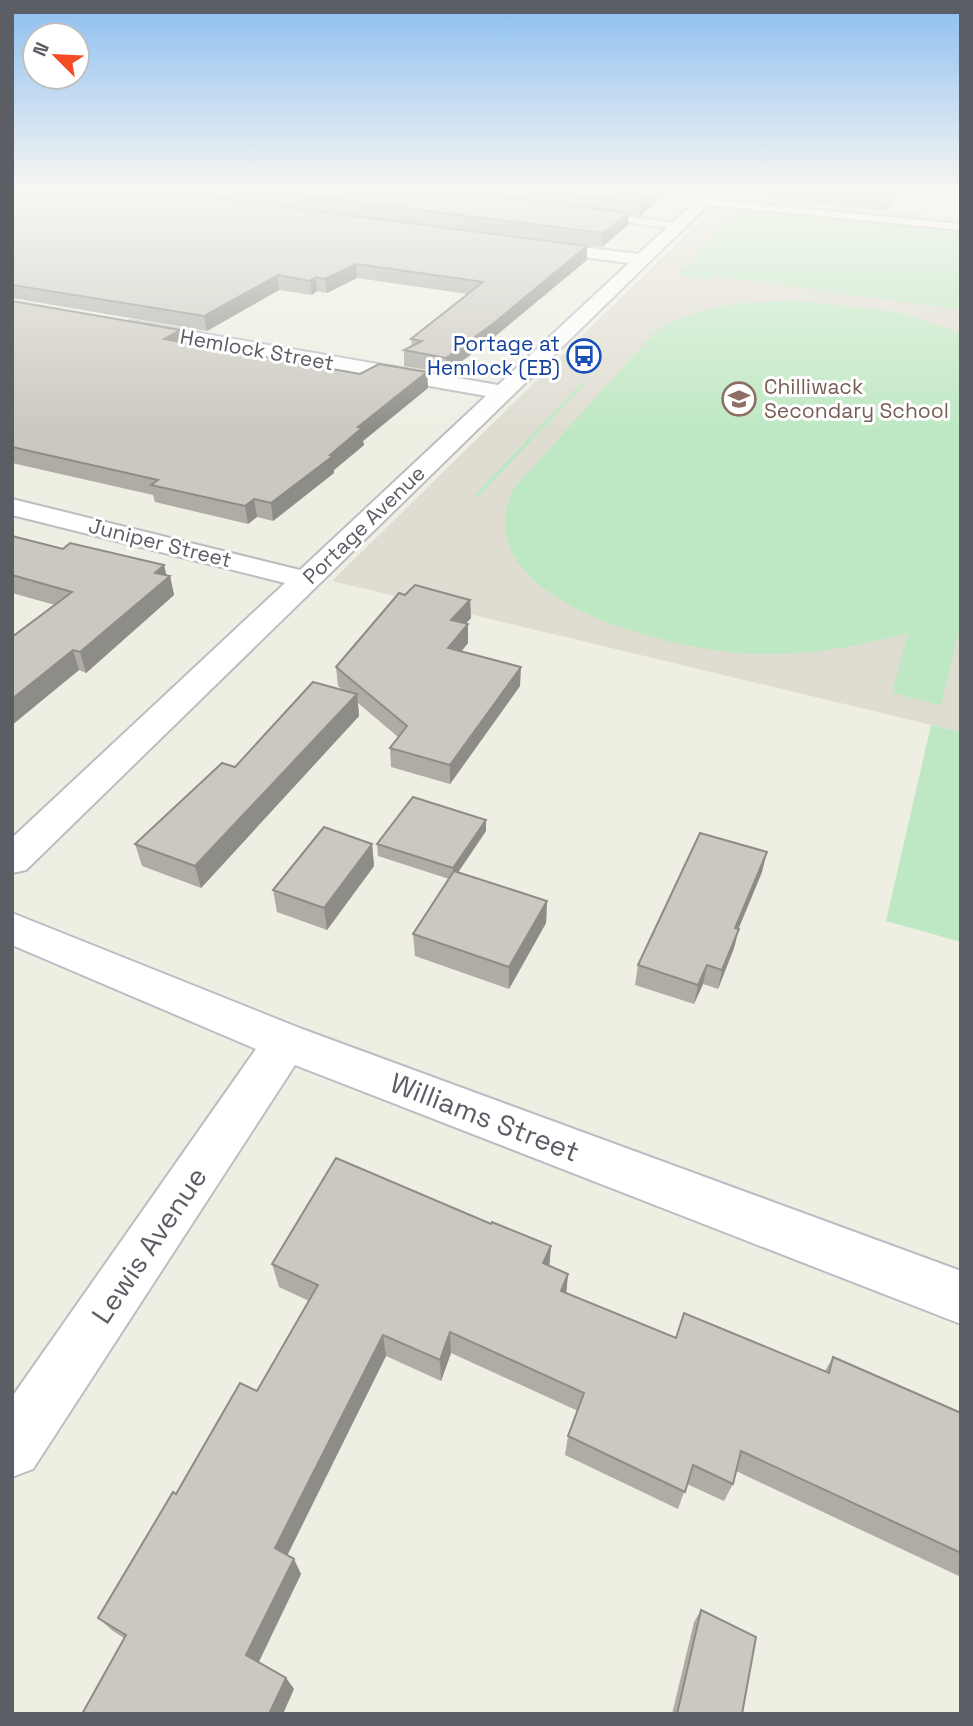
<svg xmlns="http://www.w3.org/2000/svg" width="973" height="1726" font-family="'Space Grotesk',sans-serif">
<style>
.education{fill:#dfddd2}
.green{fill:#bee8c3}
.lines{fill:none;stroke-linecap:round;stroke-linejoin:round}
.lane-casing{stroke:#bbbdc3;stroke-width:4}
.street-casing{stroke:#bbbdc3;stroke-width:4}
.lane{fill:#fff;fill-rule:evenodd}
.street{fill:#fff;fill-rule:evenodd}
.wall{fill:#aeaca5}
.shaded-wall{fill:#8d8c86}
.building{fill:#cac8c0;stroke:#8d8c86;stroke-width:2}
.labels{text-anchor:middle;stroke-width:6;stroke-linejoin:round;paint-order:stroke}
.far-transit-label{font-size:21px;fill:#164399;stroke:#fff;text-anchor:end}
.far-street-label{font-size:21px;fill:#5b5e65;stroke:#fff}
.far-education-label{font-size:21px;fill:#785e54;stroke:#fff;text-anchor:start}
.near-street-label{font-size:28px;fill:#5b5e65;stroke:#fff}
</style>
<rect width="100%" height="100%" fill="#efeee3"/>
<path class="education" d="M727,194L961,218V732L332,581Z"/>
<g class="green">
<path d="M741,208L961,231V310L715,276L711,280L677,275Z"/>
<path d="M804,301L896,312L961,333V622L941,705L892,693L908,633C857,647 808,655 756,654C680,652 458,602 514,488L655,332C699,302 753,301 804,301Z"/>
<path d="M582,382L586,383L479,496L475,495Z"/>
<path d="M931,725L961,732V942L886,921Z"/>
</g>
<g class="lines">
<defs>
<g id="lane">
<path d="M704,199L961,224V230L700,204V200Z"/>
<path d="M593,212L678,223L683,226L678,229L589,217L588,215Z"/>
</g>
<g id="street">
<path d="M708,190H723L26,870L12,873V838L285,583L12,515V499L300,570L486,396L131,333L121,327L124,323L131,321L498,385L629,263L537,251L531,250L529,246L531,242L537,241L638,254Z"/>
<path d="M12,913L302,1029L961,1271V1324L295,1065L33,1469L12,1477V1397L256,1049L12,945Z"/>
</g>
</defs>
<use href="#lane" class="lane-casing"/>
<use href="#street" class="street-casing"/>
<use href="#lane" class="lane"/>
<use href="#street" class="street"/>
</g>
<g class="wall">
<path d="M12,190L587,246V260L493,338L446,373L404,366V350L412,346L411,339L468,294L357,278L327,293L317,291L312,295L279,290L207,331L12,298Z"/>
<path d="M167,190H671L640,216L629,214L628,225L602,247Z"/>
<path d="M770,190H900L887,210L768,199Z"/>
<path d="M12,301L182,342L360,374L427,372L428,388L363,441L364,445L334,470V473L273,521L257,517L248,524L155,502L153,495L12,463Z"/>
<path d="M12,536L63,549L164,565L166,575L170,576L174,595L86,673L79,670L12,725V637L55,605L12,593Z"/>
<path d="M405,595L470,600L471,618L465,624H468V643L461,651L520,686L450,784L391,767L390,748L398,737L358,703L359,716L201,888L142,866L135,844L235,767L343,690L338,686L336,667Z"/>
<path d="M486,820V831L458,872L547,901L546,923L509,989L415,956L413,934L449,879L378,856L377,844Z"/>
<path d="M372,844L374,866L327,930L277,912L273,890Z"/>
<path d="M762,872L738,929L734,948L718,989L703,984L694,1004L635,985L638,965Z"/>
<path d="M491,1224L551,1246L549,1266L568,1274L566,1293L676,1338L825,1371L833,1357L961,1413V1577L736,1471L733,1484L724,1501L687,1484L678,1509L565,1455L568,1436L578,1411L451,1353L441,1381L386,1356L287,1555L301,1574L259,1662L286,1678L294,1689L124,1638L113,1631L98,1618L176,1494L257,1391L309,1301L279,1287L272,1264Z"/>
<path d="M701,1610L742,1714H672L694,1622Z"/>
</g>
<g class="shaded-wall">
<path d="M657,190H671L640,216L641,203Z"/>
<path d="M893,190H900L887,210L890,194Z"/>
<path d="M629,213L628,225L602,247L603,233Z"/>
<path d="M587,246V260L493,338L446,373V358Z"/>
<path d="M356,264L357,278L327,293L325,279Z"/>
<path d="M278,275L279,290L207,331L204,316Z"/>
<path d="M316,277L317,291L312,295L310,281Z"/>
<path d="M180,330L183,345L164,339Z"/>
<path d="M427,372L428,388L363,441L364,445L334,470V473L273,521L271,503L330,455L358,427Z"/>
<path d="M254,499L257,517L248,524L245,506Z"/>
<path d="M164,565L167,578L170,576L174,595L86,673L80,652L155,573Z"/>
<path d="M470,600L471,618L452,639L451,620Z"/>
<path d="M468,624V643L449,667L448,648Z"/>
<path d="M73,650L79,670L12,725V699Z"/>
<path d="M521,667L520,686L450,784V765Z"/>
<path d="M357,694L359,716L201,888L195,866Z"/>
<path d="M486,820V831L453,880V868Z"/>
<path d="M372,844L374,866L327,930L324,908Z"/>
<path d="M767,852L762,872L731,947L735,928Z"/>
<path d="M547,901L546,923L509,989V967Z"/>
<path d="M739,929L734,948L718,989L722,970Z"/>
<path d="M707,965L703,984L694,1004L698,985Z"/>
<path d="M551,1246L549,1269L543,1263Z"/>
<path d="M568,1274L566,1296L561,1291Z"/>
<path d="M450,1332L451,1353L441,1381L440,1360Z"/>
<path d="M383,1335L386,1356L283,1564L275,1548Z"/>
<path d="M294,1559L301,1574L256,1667L246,1655Z"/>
<path d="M286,1678L294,1689L283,1714H269Z"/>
</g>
<g class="building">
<path d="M12,190H154L587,246L494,323L446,358L404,350L422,341L411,339L483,282L356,264L325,279L316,277L310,281L278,275L204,316L12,285Z"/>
<path d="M260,190H444L629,213L603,233Z"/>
<path d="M534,190H657L641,203Z"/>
<path d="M843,190H893L890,194Z"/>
<path d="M12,301L180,330L164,339L360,374L379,364L427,372L358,427L362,428L330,455L333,456L271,503L254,499L245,506L151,485L158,480L12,447Z"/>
<path d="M12,536L63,549L70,543L164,565L155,573L170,576L80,652L73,650L12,699V637L72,592L12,575Z"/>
<path d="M415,585L470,600L451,620L468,624L448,648L521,667L450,765L390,748L407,726L336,667L399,593L405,595Z"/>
<path d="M313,682L357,694L195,866L135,844L222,763L235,767Z"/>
<path d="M413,797L486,820L453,868L377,844Z"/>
<path d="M324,827L372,844L324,908L273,890Z"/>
<path d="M700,833L767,852L735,928L739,929L722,970L707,965L698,985L638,965Z"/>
<path d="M454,871L547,901L509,967L413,934Z"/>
<path d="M336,1158L491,1224L492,1222L551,1246L543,1263L568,1274L561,1291L676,1338L684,1313L829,1373L833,1357L961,1413V1553L741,1451L733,1484L693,1465L685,1492L568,1436L584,1393L450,1332L440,1360L383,1335L275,1548L294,1559L246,1655L286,1678L269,1714H82L126,1635L98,1618L173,1492L176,1494L240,1383L257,1391L318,1285L272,1264Z"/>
<path d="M701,1610L756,1637L742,1714H677Z"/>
</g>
<linearGradient id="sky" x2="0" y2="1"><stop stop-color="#8cbef1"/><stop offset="0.44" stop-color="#f8f7f2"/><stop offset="1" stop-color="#f8f7f2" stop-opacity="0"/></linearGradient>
<rect width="973" height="432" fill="url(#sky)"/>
<defs>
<symbol id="bus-ring" viewBox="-11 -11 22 22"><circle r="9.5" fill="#fff" stroke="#1a4fb4" stroke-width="1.5"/><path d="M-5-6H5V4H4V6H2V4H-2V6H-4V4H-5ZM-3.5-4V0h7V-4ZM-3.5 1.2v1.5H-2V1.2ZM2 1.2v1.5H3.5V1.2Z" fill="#1a4fb4"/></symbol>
<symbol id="school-ring" viewBox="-11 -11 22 22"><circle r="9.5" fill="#fff" stroke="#8d6e63" stroke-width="1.5"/><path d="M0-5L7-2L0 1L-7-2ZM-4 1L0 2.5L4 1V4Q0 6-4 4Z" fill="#8d6e63"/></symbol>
</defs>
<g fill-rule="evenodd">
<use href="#bus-ring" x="565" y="337" width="38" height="38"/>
<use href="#school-ring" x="720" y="380" width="38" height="38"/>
</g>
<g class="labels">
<g class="far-transit-label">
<text x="560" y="351">Portage at<tspan x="560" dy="24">Hemlock (EB)</tspan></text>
</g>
<g class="far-street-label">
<text transform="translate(257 350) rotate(10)" y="7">Hemlock Street</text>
<text transform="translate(364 525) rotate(-44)" y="7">Portage Avenue</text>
<text transform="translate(160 543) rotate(14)" y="7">Juniper Street</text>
</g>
<g class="far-education-label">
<text x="764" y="394">Chilliwack<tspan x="764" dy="24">Secondary School</tspan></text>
</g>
<g class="near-street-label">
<text transform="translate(485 1117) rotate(21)" y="10">Williams Street</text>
<text transform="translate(149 1245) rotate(-56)" y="10">Lewis Avenue</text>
</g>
</g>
<rect width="973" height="1726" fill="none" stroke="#5b5e65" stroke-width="28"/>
<g transform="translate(56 56) rotate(294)"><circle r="33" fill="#ffffff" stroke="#bdbfc1" stroke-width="2"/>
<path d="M0-5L12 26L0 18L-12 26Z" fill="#f34b25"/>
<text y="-10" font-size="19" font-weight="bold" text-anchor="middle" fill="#5b5e65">N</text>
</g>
</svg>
